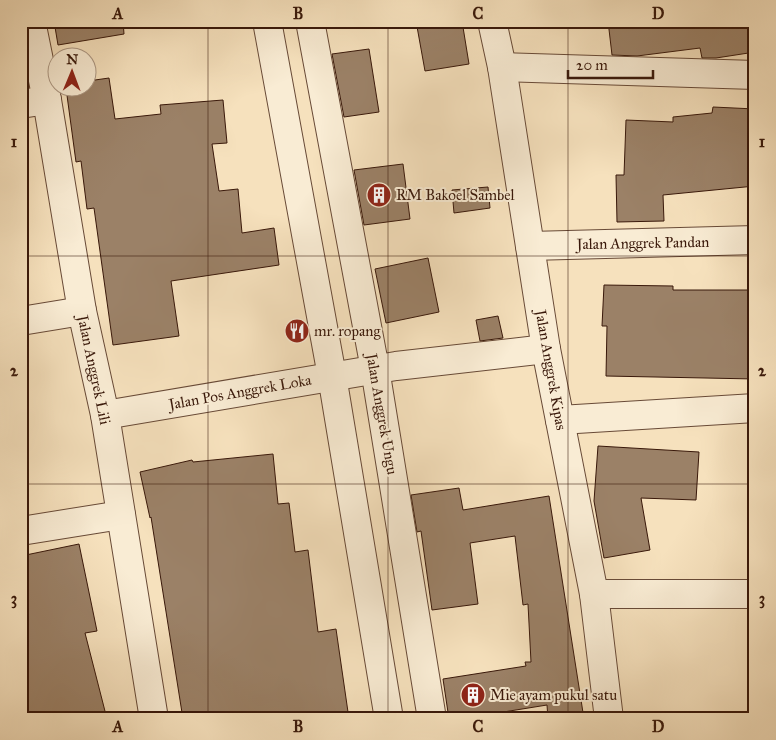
<svg xmlns="http://www.w3.org/2000/svg" width="776" height="740" font-family="'IM FELL Great Primer',serif">
<style>
.building{fill:#9b8167;stroke:#39180a}
.lines{fill:none;stroke-linecap:round;stroke-linejoin:round}
.minor-casing{stroke:#684a37;stroke-width:30}
.minor{stroke:#f9ecd4;stroke-width:28}
.grid{fill:none;stroke:#39180a;stroke-width:1;stroke-opacity:0.55}
.labels{text-anchor:middle;stroke-width:4;stroke-linejoin:round;paint-order:stroke}
.poi-label{font-size:15px;fill:#39180a;stroke:#f9ecd4;text-anchor:start}
.street-label{font-size:15px;fill:#39180a;stroke:#f9ecd4}
.neatline{fill:none;stroke:#39180a;stroke-width:2}
.grid-label{font-size:16px;text-anchor:middle;font-weight:bold;fill:#39180a}
</style>
<rect width="100%" height="100%" fill="#f6e1bd"/>
<filter id="stains"><feTurbulence type="fractalNoise" baseFrequency=".004" numOctaves="4"/><feColorMatrix values="0 0 0 0 .2 0 0 0 0 .09 0 0 0 0 .02 0 0 0 .5 -.17"/></filter>
<radialGradient id="worn" r=".72"><stop offset=".6" stop-color="#630" stop-opacity="0"/><stop offset="1" stop-color="#630" stop-opacity=".3"/></radialGradient>
<g class="building">
<path d="M54,21H123L124,34L58,45Z"/>
<path d="M416,21H462L469,64L425,71Z"/>
<path d="M608,21H755V52L716,58H702L700,48L637,56L612,55Z"/>
<path d="M369,49L379,112L344,117L332,54Z"/>
<path d="M109,78L115,119L161,114L160,105L223,100L227,143L212,144L219,191L238,189L242,233L274,228L279,265L171,281L179,336L113,345L94,208L87,209L81,161L76,162L66,88H88V81Z"/>
<path d="M713,107L755,109V186L663,195L664,221L617,222L616,175H624L626,120L673,122V117L712,113Z"/>
<path d="M403,164L410,219L364,225L354,170Z"/>
<path d="M488,187L490,208L454,213L452,190Z"/>
<path d="M428,258L439,312L386,323L375,269Z"/>
<path d="M604,285L673,286V290H755V379L606,376L607,326H602Z"/>
<path d="M498,316L503,338L480,341L476,320Z"/>
<path d="M598,446L699,452L696,500L641,498L650,550L604,558L594,501Z"/>
<path d="M273,454L278,504L289,503L295,552L308,550L318,632L336,629L349,719H183L151,517L150,518L140,472L192,460L193,462Z"/>
<path d="M459,488L463,510L549,496L584,719H548L547,705L460,719H449L443,679L526,666L525,662H531L528,604L523,605L515,536L470,543L478,604L432,610L421,531L417,532L411,495Z"/>
<path d="M79,544L97,631L85,633L107,719H21V556Z"/>
</g>
<g class="lines">
<defs>
<g id="minor">
<path d="M31,21L47,100L82,311L105,415L154,719"/>
<path d="M267,21L332,376L389,719"/>
<path d="M310,21L375,369L432,719"/>
<path d="M492,21L502,67L546,349L594,594L609,719"/>
<path d="M502,67L755,75"/>
<path d="M21,104L47,100"/>
<path d="M530,246L755,240"/>
<path d="M21,321L82,311"/>
<path d="M105,415L396,366L546,349"/>
<path d="M560,420L755,408"/>
<path d="M21,531L121,515"/>
<path d="M594,594H755"/>
</g>
</defs>
<use href="#minor" class="minor-casing"/>
<use href="#minor" class="minor"/>
</g>
<path class="grid" d="M208,21V719M388,21V719M568,21V719M21,256H755M21,484H755"/>
<defs>
<symbol id="building-disc" viewBox="-11 -11 22 22"><circle r="9.5" fill="#8f2418" stroke="#f9ecd4"/><path d="M-4-6H4V6H1V3H-1V6H-4ZM-2.5-4.3h1.7v1.8h-1.7ZM.8-4.3h1.7v1.8H.8ZM-2.5-1h1.7V.8h-1.7ZM.8-1h1.7V.8H.8Z" fill="#fff"/></symbol>
<symbol id="restaurant-disc" viewBox="-11 -11 22 22"><circle r="9.5" fill="#8f2418" stroke="#f9ecd4"/><path d="M-5-6h1v4h1v-4h1v4h1v-4h1v5L-1.5 .5V6h-2V.5L-5-1ZM5-6V6H3V1.5H1.5Q1.5-4 5-6Z" fill="#fff"/></symbol>
</defs>
<g fill-rule="evenodd">
<use href="#building-disc" x="365" y="181" width="28" height="28"/>
<use href="#restaurant-disc" x="283" y="317" width="28" height="28"/>
<use href="#building-disc" x="459" y="681" width="28" height="28"/>
</g>
<g class="labels">
<g class="poi-label">
<text x="396" y="200">RM Bakoel Sambel</text>
<text x="314" y="336">mr. ropang</text>
<text x="490" y="700">Mie ayam pukul satu</text>
</g>
<g class="street-label">
<text transform="translate(643 243) rotate(-1)" y="5">Jalan Anggrek Pandan</text>
<text transform="translate(94 370) rotate(78)" y="5">Jalan Anggrek Lili</text>
<text transform="translate(551 370) rotate(80)" y="5">Jalan Anggrek Kipas</text>
<text transform="translate(240 392) rotate(-10)" y="5">Jalan Pos Anggrek Loka</text>
<text transform="translate(382 414) rotate(80)" y="5">Jalan Anggrek Ungu</text>
</g>
</g>
<rect width="776" height="740" fill="none" stroke="#f6e1bd" stroke-width="55"/>
<g transform="translate(72 72) rotate(1)"><circle r="24" fill="#f9ecd4" stroke="#ac9783"/>
<path d="M0-4L9 19L0 12L-9 19Z" fill="#8f2418"/>
<text y="-8" font-size="14" font-weight="bold" text-anchor="middle" fill="#39180a">N</text>
</g>
<path d="M568 70v8h85v-8" fill="none" stroke="#39180a" stroke-width="2.5"/>
<text x="576" y="70" font-size="15" fill="#39180a" stroke="#f9ecd4" stroke-width="4" paint-order="stroke">20 m</text>
<rect x="28" y="28" width="720" height="684" class="neatline"/>
<g class="grid-label">
<text x="118" y="19">A</text>
<text x="298" y="19">B</text>
<text x="478" y="19">C</text>
<text x="658" y="19">D</text>
<text x="14" y="147">1</text>
<text x="762" y="147">1</text>
<text x="14" y="376">2</text>
<text x="762" y="376">2</text>
<text x="14" y="604">3</text>
<text x="762" y="604">3</text>
<text x="118" y="732">A</text>
<text x="298" y="732">B</text>
<text x="478" y="732">C</text>
<text x="658" y="732">D</text>
</g>
<rect width="100%" height="100%" filter="url(#stains)"/>
<rect width="100%" height="100%" fill="url(#worn)"/>
</svg>
